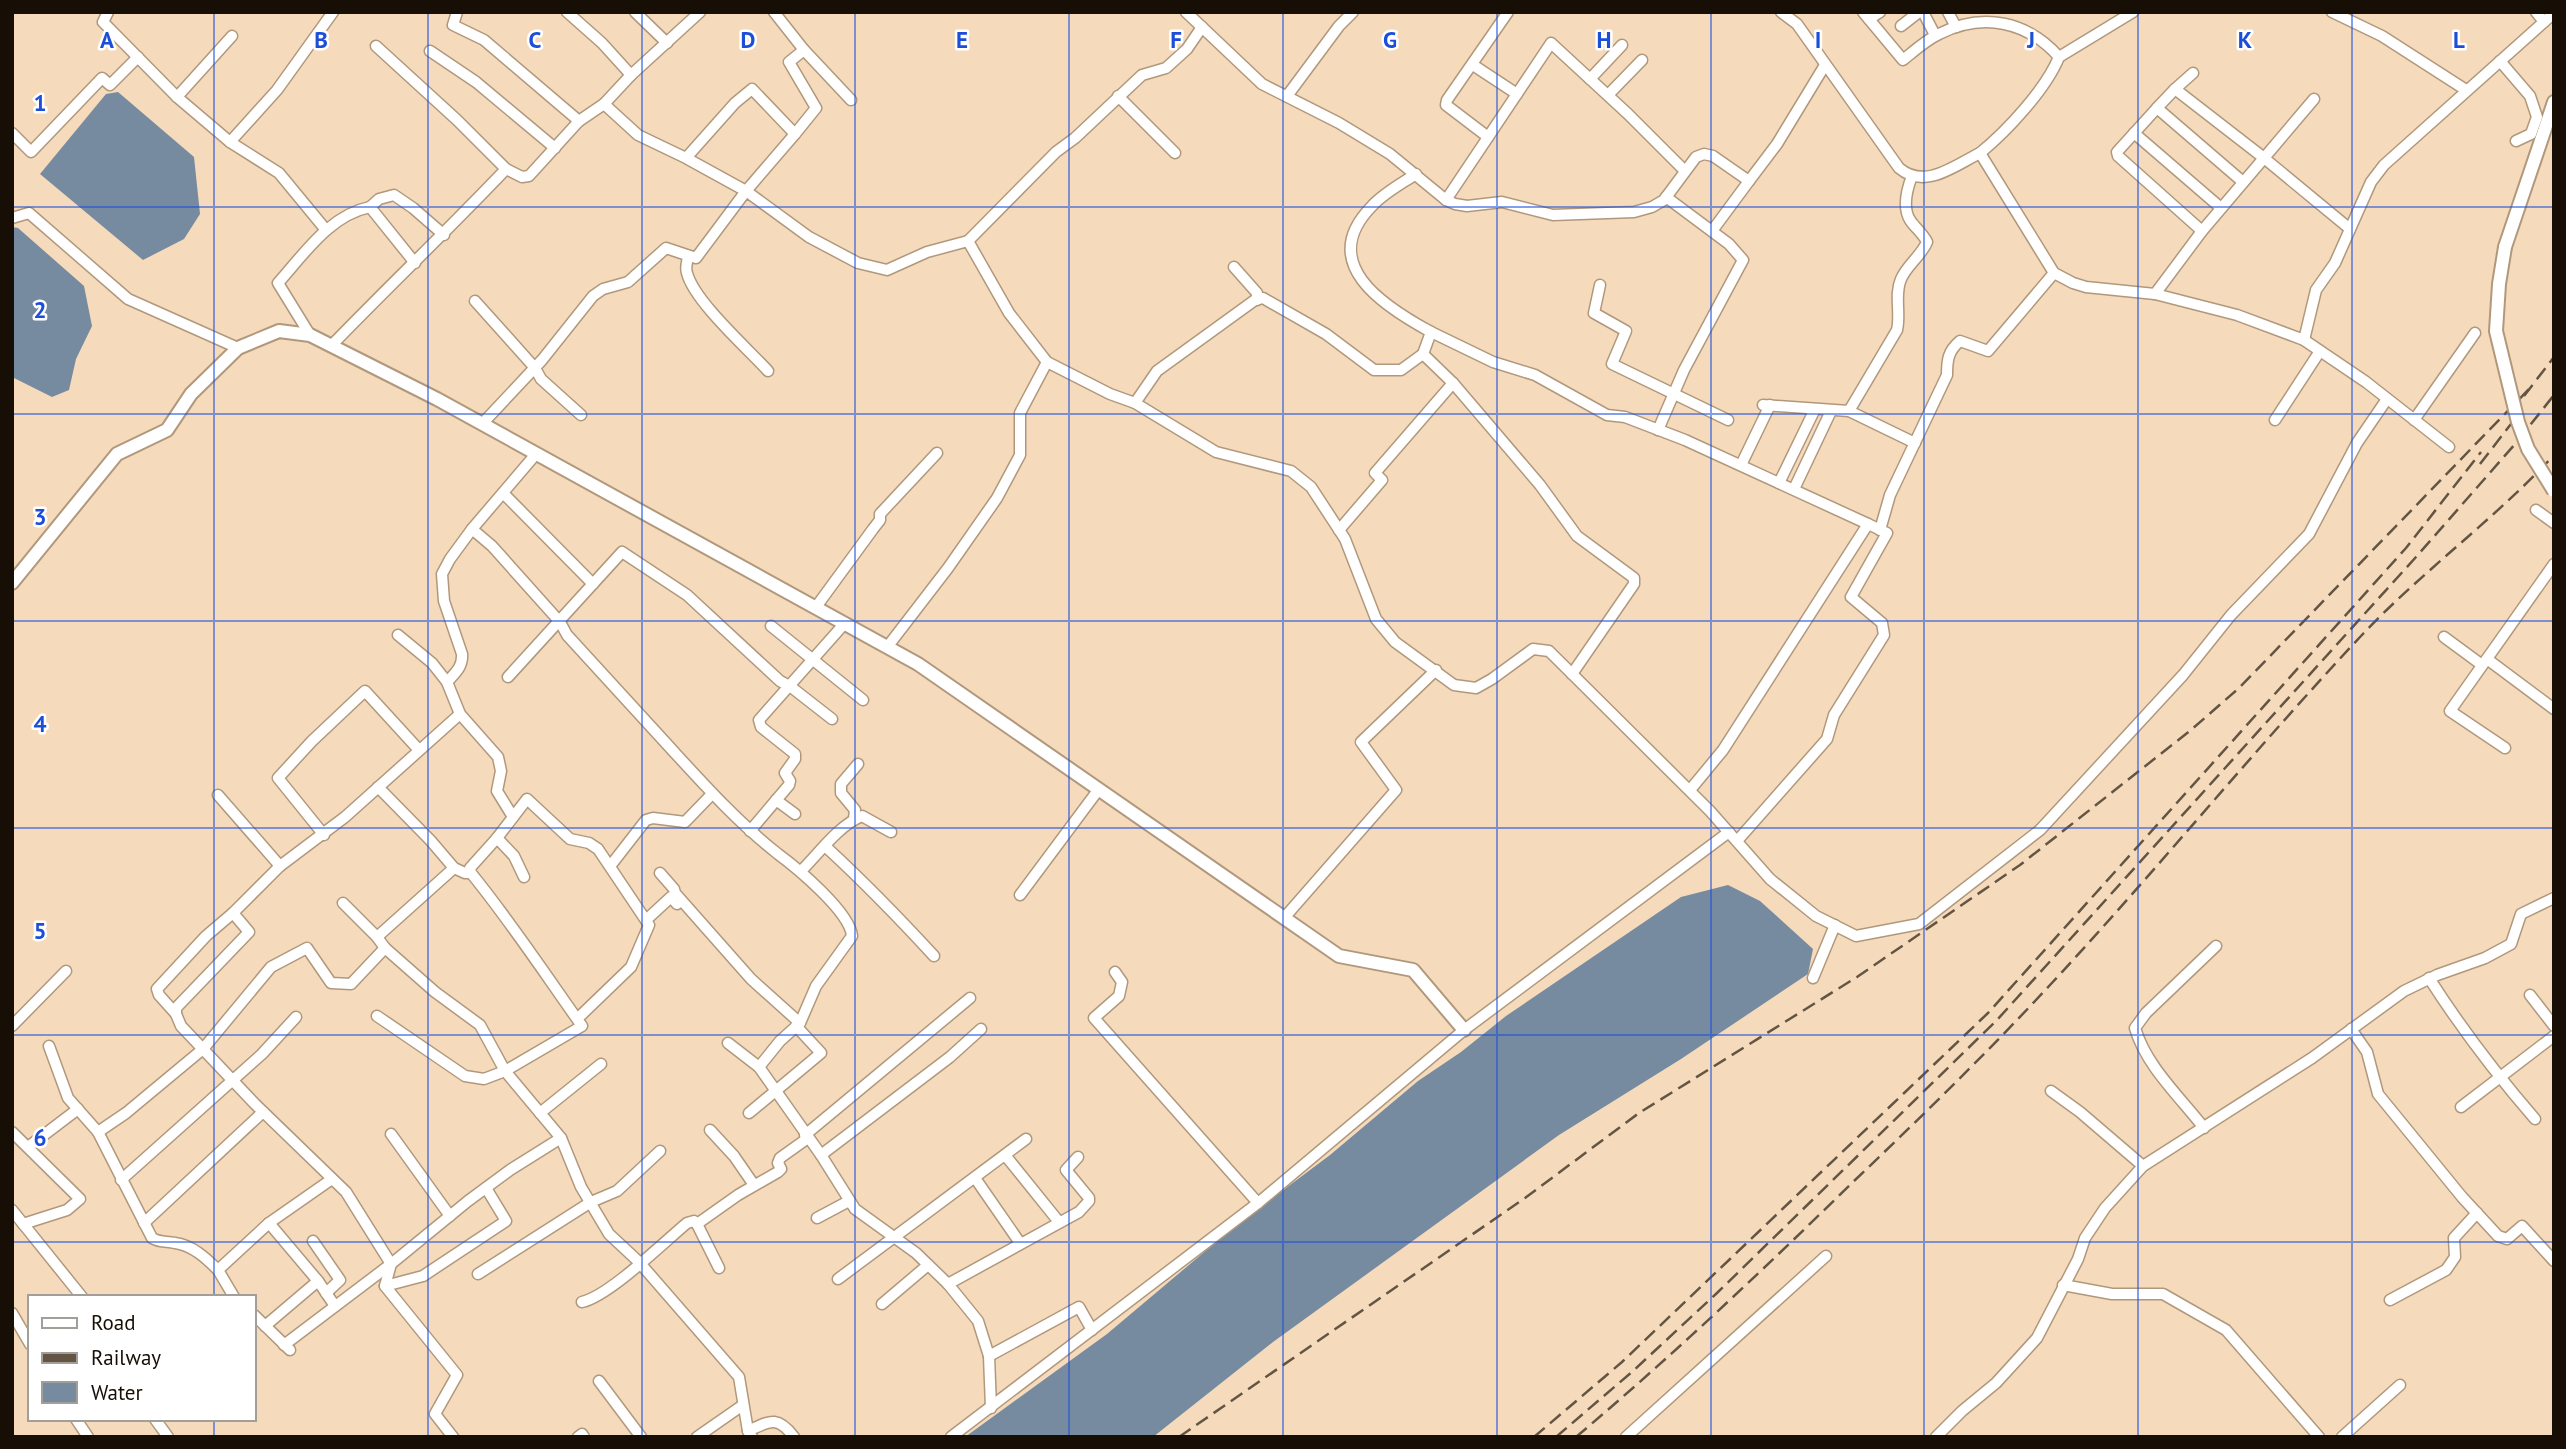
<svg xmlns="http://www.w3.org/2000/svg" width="2566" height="1449" font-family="'PT Sans',sans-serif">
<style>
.water{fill:#768aa0}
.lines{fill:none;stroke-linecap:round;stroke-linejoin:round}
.minor-casing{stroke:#b1987c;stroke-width:13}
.tertiary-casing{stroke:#b1987c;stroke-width:16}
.minor{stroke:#fff;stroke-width:10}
.tertiary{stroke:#fff;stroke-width:12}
.rail{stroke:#635443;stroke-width:2.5;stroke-dasharray:14 7;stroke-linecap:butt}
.tertiary-bridge-casing{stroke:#b1987c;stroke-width:16;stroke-linecap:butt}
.tertiary-bridge{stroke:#fff;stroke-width:12}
.grid{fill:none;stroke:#1d4ed8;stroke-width:2;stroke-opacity:0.55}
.grid-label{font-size:23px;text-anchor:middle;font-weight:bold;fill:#1d4ed8;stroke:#fff;stroke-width:5;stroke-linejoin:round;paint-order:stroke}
</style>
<rect width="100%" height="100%" fill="#f5dbbc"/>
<g class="water">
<path d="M118,92L194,157L200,214L184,239L143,260L40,174L106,94Z"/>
<path d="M12,227L18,228L84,286L92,326L76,359L69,390L52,397L12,377Z"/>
<path d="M1728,885L1760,901L1813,949L1808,974L1681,1059L1559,1135L1273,1342L1153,1437H965L1107,1334L1234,1227L1330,1155L1418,1081L1461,1052L1506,1016L1681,897Z"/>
</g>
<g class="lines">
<defs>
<g id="minor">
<path d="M108,12L103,22L177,97L230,142L279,173L326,230"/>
<path d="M457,12L453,25L484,40L579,121"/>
<path d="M567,12L602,43L631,75L604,104L638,135L686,158L746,191L795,134L752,89L735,103L686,158"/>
<path d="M635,12L667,43"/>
<path d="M774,12L804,50L851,100"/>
<path d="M1186,12L1262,84L1339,123L1390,154L1446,200L1455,204L1467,206L1502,202L1553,215L1634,212L1652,207L1664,200L1696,157L1704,154L1713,156L1749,181L1777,144L1825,65"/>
<path d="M1781,12L1797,24L1899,168C1925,190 1954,166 1980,153L2054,273L2073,283L2086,287L2155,294L2237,315L2304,340L2366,382L2449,447"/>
<path d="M1863,12L1903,60C1914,51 1926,40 1939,34C1983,12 2027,21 2059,57C2046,89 2007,131 1980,153"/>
<path d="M1923,12L1935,35"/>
<path d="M1948,12L1956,27"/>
<path d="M2332,12L2382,36L2466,90"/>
<path d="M2536,12L2544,22"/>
<path d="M1869,19L1880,12"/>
<path d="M1901,26L1919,12"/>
<path d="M376,46L457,120L506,169L522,177L529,176L579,121L604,104"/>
<path d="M430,51L476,82L555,148"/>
<path d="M2059,57L2133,12"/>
<path d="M2500,61L2530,96L2537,117L2531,134L2516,141"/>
<path d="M1473,65L1517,94"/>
<path d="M2193,73L2175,89L2264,158L2314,99"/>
<path d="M631,75L700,12"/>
<path d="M1590,79L1622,45"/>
<path d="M1608,95L1642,60"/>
<path d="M1118,96L1175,153"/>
<path d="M1287,96L1339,26L1353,12"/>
<path d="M177,97L232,36"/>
<path d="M2157,108L2175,89"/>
<path d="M12,133L31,152L102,78L110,85L138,57"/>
<path d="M2134,133L2221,208"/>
<path d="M795,134L816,108L789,62L804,50"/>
<path d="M1488,137L1446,105L1447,100L1508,12"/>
<path d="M230,142L277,90L333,12"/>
<path d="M1416,174C1401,184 1384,193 1372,206C1316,263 1383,306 1431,332L1423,354L1453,383"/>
<path d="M1446,200L1551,43L1628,114L1685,171"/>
<path d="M370,207L379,199L394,195L413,208L444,235"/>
<path d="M12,218L29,213L128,299L238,348"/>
<path d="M1712,231L1749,181"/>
<path d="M2202,231L2118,156L2117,152L2157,108L2243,182"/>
<path d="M968,241L1056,152L1075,138L1142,75L1166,68L1187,49L1202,27"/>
<path d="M688,257C687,263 685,268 687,273C694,301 747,348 768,371"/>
<path d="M1234,267L1257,293V300"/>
<path d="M1600,285L1594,313L1626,331L1612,364L1728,420"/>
<path d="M2155,294L2202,231L2264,158L2350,229"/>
<path d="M475,301L535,368L541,379L581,415"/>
<path d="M1431,332L1493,362L1535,375L1607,415L1625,417L1685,440L1868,524"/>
<path d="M310,335L278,283C304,254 330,215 370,207L415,263"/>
<path d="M2304,340L2316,290L2335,263L2371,182L2384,165L2554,13"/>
<path d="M331,346C389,286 449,229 506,169"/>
<path d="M1135,403L1157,371L1255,300L1263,298L1326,334L1374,370H1401L1423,354"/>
<path d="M1763,405L1849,411L1915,443"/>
<path d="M1849,411L1897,330C1901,313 1894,295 1901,279C1907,265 1921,256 1927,242C1922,232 1915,228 1910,220C1902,207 1907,189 1912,176"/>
<path d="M2275,420L2320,351"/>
<path d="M2414,420L2475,333"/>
<path d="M482,424L542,360L593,296L603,289L628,282L666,248L696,258L746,191L809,237L858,263L887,270L927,252L968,241L1009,313L1047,362L1110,394L1135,403L1216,452L1291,471L1311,487L1345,539L1376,619L1395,642L1454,685L1476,688L1492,679L1533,649L1549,651L1710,811L1770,879L1816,916L1856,936L1919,924L2040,830L2183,675L2231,615L2309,534L2357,443L2387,399"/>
<path d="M1658,430L1684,370L1743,260L1729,244L1666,197"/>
<path d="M1741,465L1770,405"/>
<path d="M1779,483L1815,409"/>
<path d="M1794,489L1831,411"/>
<path d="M503,493L593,584"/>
<path d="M2536,510L2554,523"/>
<path d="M472,529L492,546L560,622L567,635C603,674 639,714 675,753C708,789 740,824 778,854C797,868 850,912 852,936L816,986L800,1023L780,1041L759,1067L821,1155L855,1209L916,1253L948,1284L978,1321L989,1356"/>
<path d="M1339,530L1382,480L1375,473L1453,383L1540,485L1577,536L1634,578V584L1572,674"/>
<path d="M1880,530L1890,495L1947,375C1947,360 1948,351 1960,341L1988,351L2054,273"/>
<path d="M816,607L873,529L880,520V514L937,453"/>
<path d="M771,626L863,700"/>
<path d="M398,635L432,663L447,682C455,673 463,667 462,654L444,601L442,574L450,559L472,529L536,454"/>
<path d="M2444,637L2482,665"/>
<path d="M888,646L948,568L997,498L1020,455V413L1047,362"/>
<path d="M2487,659L2554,709"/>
<path d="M508,677L622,552L687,595L780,681L791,687L832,719"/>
<path d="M447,682L460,714L498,757L501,771L497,791L513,817"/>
<path d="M2505,748L2450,711L2554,564"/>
<path d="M378,787L431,841L454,868L465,873H471"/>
<path d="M1690,790L1723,750L1868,524L1887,533L1851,597L1882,623L1884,635L1834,715L1827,739L1737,841"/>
<path d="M218,795L280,866"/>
<path d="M776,800L795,814"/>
<path d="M854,819L855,810L841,793V784L858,764"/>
<path d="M750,831L789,785L790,781L785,773L795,759V754L761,727L759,720L845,623"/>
<path d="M324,835L278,778L312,741L365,691L419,750"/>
<path d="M497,838L514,856L524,877"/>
<path d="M826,847C864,882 899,918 934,956"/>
<path d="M611,865L646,820L653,818L685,822L712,794"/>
<path d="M802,870C820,852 838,826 862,816L891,832"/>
<path d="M660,873L674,889L675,893L751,979L800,1023"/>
<path d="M1020,895L1099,789"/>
<path d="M343,903L377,937L385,948L435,992L480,1025L505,1071L484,1079L465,1076L377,1016"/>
<path d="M1284,918L1396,790L1361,742L1436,670"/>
<path d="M646,920L671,897L677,904"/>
<path d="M377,937L454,868"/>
<path d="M1115,972L1122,982L1119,996L1094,1018L1258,1203"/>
<path d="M1813,978L1835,925"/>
<path d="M2429,978C2461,1028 2496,1074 2535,1119"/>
<path d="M2530,995L2554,1026"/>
<path d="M176,1014V1008L249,932L233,913"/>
<path d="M577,1019L631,967L649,925L598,849L589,843L570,839L527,799L497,838L470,868L471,873C511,922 545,974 582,1026L505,1071L561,1138L581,1187L609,1234L639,1262L739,1377L748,1431L752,1437"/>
<path d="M12,1026L66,971"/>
<path d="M2351,1029L2367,1052L2378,1094L2462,1197L2498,1236L2507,1239L2522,1226L2554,1261"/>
<path d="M728,1043L759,1067"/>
<path d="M49,1046L68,1098L98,1132L126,1113L203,1049L271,967L307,948L331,983L351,984L385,948"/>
<path d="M2051,1091L2080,1112L2143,1166"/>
<path d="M2461,1107L2554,1036"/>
<path d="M540,1113L601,1064"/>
<path d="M749,1113L821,1053L796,1026"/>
<path d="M2204,1128C2180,1097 2146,1066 2135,1028L2146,1013L2216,946"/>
<path d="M710,1130L734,1156L754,1185"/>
<path d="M12,1132L80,1199L67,1210L23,1224"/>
<path d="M98,1132L152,1238C161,1243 166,1241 175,1243C192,1245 206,1258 218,1270"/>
<path d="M391,1134L450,1216"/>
<path d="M805,1135L970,998"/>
<path d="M28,1147L78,1109"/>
<path d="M821,1155L950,1057L981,1029"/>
<path d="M1005,1155L1059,1222"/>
<path d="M975,1178L1020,1243"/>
<path d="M121,1180L262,1054L296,1017"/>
<path d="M12,1210L82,1297"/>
<path d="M817,1218L849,1201"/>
<path d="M144,1223L263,1112"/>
<path d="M269,1223L318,1281L335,1306"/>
<path d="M697,1224L719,1268"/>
<path d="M313,1241L340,1280L326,1293"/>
<path d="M478,1274L591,1202L617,1191L660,1151"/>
<path d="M838,1279L1026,1139"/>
<path d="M948,1284L1079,1212L1089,1201V1198L1066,1170L1078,1157"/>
<path d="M2063,1285L2112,1294H2163L2226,1330L2319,1437"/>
<path d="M385,1286L423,1276L506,1221L486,1188"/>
<path d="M234,1297L218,1270L269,1223L332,1179"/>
<path d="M2390,1300L2446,1270L2455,1257L2454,1238L2477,1213"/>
<path d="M582,1302C609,1296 663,1243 687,1223L694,1221L697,1224L738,1195L778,1172L781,1169L778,1163L780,1158L808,1138"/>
<path d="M882,1304L928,1265"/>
<path d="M12,1313L30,1344"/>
<path d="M254,1315L290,1350"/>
<path d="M265,1326L318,1281"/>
<path d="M284,1345L391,1264L468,1201L510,1170L561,1138"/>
<path d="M599,1381L641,1437"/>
<path d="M991,1408L989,1356L1079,1307L1092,1330"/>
<path d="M76,1419L88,1437"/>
<path d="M155,1419L168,1437"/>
<path d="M748,1431C770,1421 777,1415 794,1437"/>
<path d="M453,1437L435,1414L457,1375L385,1286L391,1264L346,1192L255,1104L181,1026L176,1014L159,995L157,989L206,936L233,913L280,866L345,817L460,714"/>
<path d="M578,1437L582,1434L584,1437"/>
<path d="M697,1437L743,1405"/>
<path d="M951,1437L1258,1203L1464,1030L1729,832"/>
<path d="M1626,1437L1826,1256"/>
<path d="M1936,1437L1962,1411L1996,1383L2037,1338L2078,1259L2085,1238L2105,1208L2143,1166L2312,1058L2404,991L2437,975L2485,958L2511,944L2521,914L2554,898"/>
<path d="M2342,1437L2400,1385"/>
</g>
<g id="tertiary">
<path d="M2505,247L2554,102"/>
<path d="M12,583L117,454L167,430L191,394L238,348L279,331L310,335L437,399L918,664L1339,956L1413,970L1464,1030"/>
</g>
</defs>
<use href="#minor" class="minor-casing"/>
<use href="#tertiary" class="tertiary-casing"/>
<use href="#minor" class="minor"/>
<use href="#tertiary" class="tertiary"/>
<g class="rail">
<path d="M2524,396L2554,357"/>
<path d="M2480,464L2521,411"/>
<path d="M1179,1437L1525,1198L1639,1113L1857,977L2020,865L2191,730L2239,688L2530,388"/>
<path d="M1534,1437L1622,1362L1988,1013L2406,548L2481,452"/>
<path d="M1556,1437L1633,1371L1717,1293L1997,1020L2416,557L2516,443L2554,395"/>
<path d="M1576,1437C1672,1356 1763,1270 1853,1182C1920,1118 1987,1053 2050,985C2156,871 2254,750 2361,636C2421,572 2494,520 2554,455"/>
</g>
<defs>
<path id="tertiary-bridge" d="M2505,247L2499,284L2496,331L2518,422L2528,449L2554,491"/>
</defs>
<use href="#tertiary-bridge" class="tertiary-bridge-casing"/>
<use href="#tertiary-bridge" class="tertiary-bridge"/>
</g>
<path class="grid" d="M214,12V1297M428,12V1437M642,12V1437M855,12V1437M1069,12V1437M1283,12V1437M1497,12V1437M1711,12V1437M1924,12V1437M2138,12V1437M2352,12V1437M12,207H2554M12,414H2554M12,621H2554M12,828H2554M12,1035H2554M12,1242H2554M214,1419V1437"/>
<g class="grid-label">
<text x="107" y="48">A</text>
<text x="321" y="48">B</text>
<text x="535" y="48">C</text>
<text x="748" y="48">D</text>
<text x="962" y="48">E</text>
<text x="1176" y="48">F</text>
<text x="1390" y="48">G</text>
<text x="1604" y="48">H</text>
<text x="1818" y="48">I</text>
<text x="2031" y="48">J</text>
<text x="2245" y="48">K</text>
<text x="2459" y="48">L</text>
<text x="40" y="111">1</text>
<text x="40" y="318">2</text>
<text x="40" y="525">3</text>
<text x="40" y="732">4</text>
<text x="40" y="939">5</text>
<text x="40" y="1146">6</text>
</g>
<rect width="2566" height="1449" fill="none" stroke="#170e05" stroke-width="28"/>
<rect x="28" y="1295" width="228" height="126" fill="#ffffff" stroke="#a29f9b" stroke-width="2"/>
<rect x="42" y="1318" width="35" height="10" fill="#ffffff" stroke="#a29f9b" stroke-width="2"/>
<text x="91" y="1330" font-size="21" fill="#170e05">Road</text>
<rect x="42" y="1353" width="35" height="10" fill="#635443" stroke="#a29f9b" stroke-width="2"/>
<text x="91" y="1365" font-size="21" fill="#170e05">Railway</text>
<rect x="42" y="1382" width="35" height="21" fill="#768aa0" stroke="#a29f9b" stroke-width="2"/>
<text x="91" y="1400" font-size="21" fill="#170e05">Water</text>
</svg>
